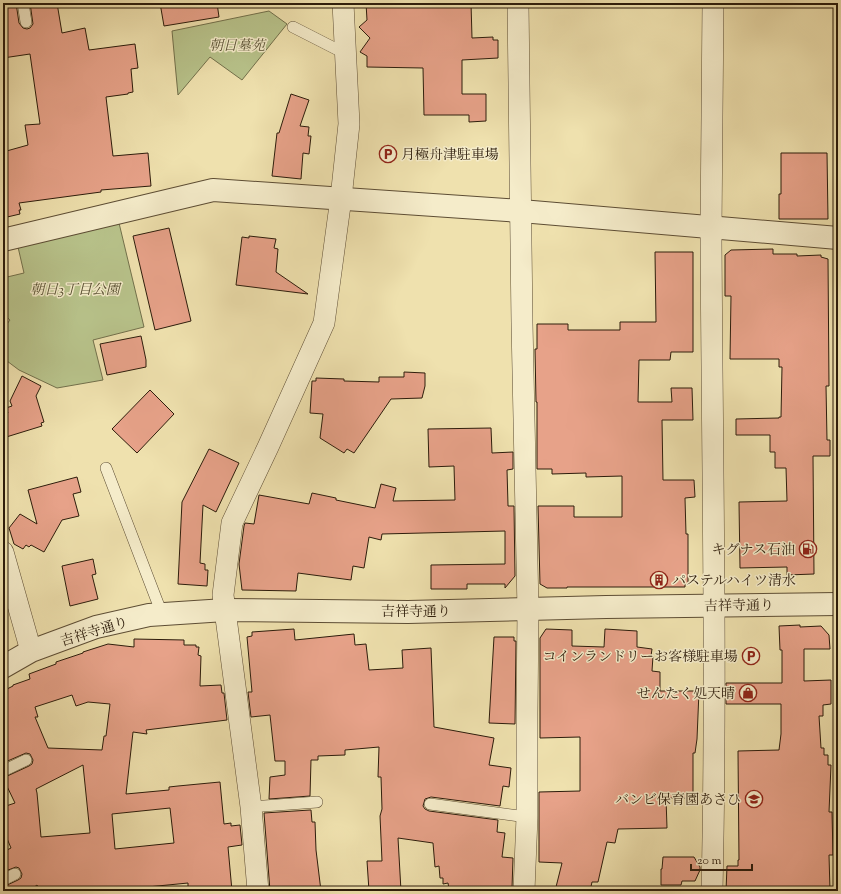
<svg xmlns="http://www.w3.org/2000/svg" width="841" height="894" font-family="'Sorts Mill Goudy','Noto Serif JP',serif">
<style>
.green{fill:#b8c38b;stroke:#72704b}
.building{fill:#e7a289;stroke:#2c1c0b;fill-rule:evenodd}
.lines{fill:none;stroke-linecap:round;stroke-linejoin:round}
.service-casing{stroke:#5d4d34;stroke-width:12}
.minor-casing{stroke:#5d4d34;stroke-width:22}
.tertiary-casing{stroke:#5d4d34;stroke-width:24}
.service{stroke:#f5ecca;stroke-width:11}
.minor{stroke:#f5ecca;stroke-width:21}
.tertiary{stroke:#f5ecca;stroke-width:22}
.labels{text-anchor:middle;stroke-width:3;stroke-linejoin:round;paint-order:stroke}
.park-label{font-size:14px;font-style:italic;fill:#564e31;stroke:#f5ecca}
.poi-label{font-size:14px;fill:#2c1c0b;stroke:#f5ecca;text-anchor:end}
.street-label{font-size:14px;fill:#2c1c0b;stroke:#f5ecca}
</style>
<rect width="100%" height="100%" fill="#efe1ae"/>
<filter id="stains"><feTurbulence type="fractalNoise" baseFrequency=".005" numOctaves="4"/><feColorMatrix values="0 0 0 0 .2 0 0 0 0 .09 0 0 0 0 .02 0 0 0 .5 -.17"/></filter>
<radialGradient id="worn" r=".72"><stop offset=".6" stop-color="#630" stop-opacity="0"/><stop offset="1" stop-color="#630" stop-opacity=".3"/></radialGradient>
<g class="green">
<path d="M269,11L287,24L242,80L210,57L178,95L172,31Z"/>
<path d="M119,223L144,327L93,340L103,380L57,388L19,370L3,358V329L10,320L3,314V278L24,273L18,247Z"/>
</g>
<g class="building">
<path d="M3,3H16L19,23L23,28L27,29L30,28L33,24L30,3H57L62,33L85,28L89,50L135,44L138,68L131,69L133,92L128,93V94L106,97L113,156L148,153L151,186L101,190V192L19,203L21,210H19L20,214L3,218V152L28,145L25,125L40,124L30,54L3,58Z"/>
<path d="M160,3H217L219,17L164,26Z"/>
<path d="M366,3H471L472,38L493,37V40H498V58L462,60V94H486V121L469,122V115H424L423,68L367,67V56L360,52L370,38L359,27L367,20Z"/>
<path d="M291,94L309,100L300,126L309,127L308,136H311L309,154L303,153L301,179L272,176L277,133H279Z"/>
<path d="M781,153H827L828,219H779V194H781Z"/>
<path d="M169,228L191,321L155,330L133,236Z"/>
<path d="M249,236L276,239L274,248L278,249L276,272L308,294L236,285L242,237L249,238Z"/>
<path d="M773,249V254H797V256L821,255V257L828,259L829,386H826L827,440H830V456H813L814,574L787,575V567L740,568L739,502L787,501L786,468H775V452H770V435H736V419L779,418V417H781L782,367H779V359H730L731,296H725V255L731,250Z"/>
<path d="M655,252H693V352H671L670,360H639L638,402H672L671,388H692L693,420H662L663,480H694L695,497L685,498L686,534H688V584H685V587H567V588H547L540,584L538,506H574V517H622V476L586,477V473L552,474V469H537V402H536L535,349H537V324H568V330H620V322H656Z"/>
<path d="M141,336L146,360V367L107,375L100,344Z"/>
<path d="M404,372L425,373V386L422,398L391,399L354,453L347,449L344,453L320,438L323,414L310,413L312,381H316V378L344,379V381L379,382V377H404Z"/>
<path d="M22,376L41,386L36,396L44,422L41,423L42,426L3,438V415L8,413L6,408L12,406L10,401Z"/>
<path d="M150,390L174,414L137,453L112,429Z"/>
<path d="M491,428L492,453L513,452V469L507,470L508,505V506H514L515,576L505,588V584H467V589H431V565L505,564V531L382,534L381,540L369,537L364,568L353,566L351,580L298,573L296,591L242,590L239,564L244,526L245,523L254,524L259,495L309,504L312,493L336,498V500L375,508L381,484L396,488L393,501L455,500L454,466L429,467L428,429Z"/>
<path d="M209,449L239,463L216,512L203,505L200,563L205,564V570H208L207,586L178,584L182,502Z"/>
<path d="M77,477L81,492L73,494L79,516L62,520L44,552L31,545L29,547L26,545L23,549L14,544L9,528L20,514L37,524L28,490Z"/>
<path d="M93,559L96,574L92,575L98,599L70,606L62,566Z"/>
<path d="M800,625V627L821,626L829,635L830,649H804V681L831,680V704L823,705V716H819L821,748H824V755H828V765H831L829,812H832L833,855H829L830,891H726L727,866H738V860H739L738,751L779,750L781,734V704H726V683H782V650H780L779,626Z"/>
<path d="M294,629L295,640L354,634L355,645L366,644L369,670L403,668L402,650L431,648L434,727L494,738L489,765L511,768L509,787L503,786L500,806L431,797L425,799L423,806L425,809L429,811L498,820L497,832L505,833L502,857L513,858L512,888L449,889L448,883L443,884V878H440L439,866L435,867L433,843L398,838L401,891H369L367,861H382L380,816L382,809L381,777H378L379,747L345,750V755L318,756V760H311L310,796L269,799L270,777L285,775V761H275L270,715L251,717L248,692H252L247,637L252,636V632Z"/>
<path d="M546,629L572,630V646L604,647L605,629L637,631V647L652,649L651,656H653L652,671L660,672V691H699L697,739L695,753H693V796L686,798H666L667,828L618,829L615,843L607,842L598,882H592L590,891H555L562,863L539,862V792L580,791V737L540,738V638Z"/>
<path d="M494,637H514V641H516L515,724L489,723Z"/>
<path d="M134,639L184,640V645H196V647H199L198,655L201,656L200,686L221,685L222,693H224L227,720L146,730L147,734L133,732L126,794L169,790V787L178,786L220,782L224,824L231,823V826L240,825L242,845L228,847L232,891H191V888L188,889V883L117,890V888L84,891H41L37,885L29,891H3V887L18,880L21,878L22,874L19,868L16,867L3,872V852L11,848L3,829V807L15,803L3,778L29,766L32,764L33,760L30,754L26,753L3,763V691L13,686V685L30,679L29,674L56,664V662L83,653V652L108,644L134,647ZM72,695L76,706L88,702L110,704L106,736H104L102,750L48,748L35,717H38L35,707ZM83,765L90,833L41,837L37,793L36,789ZM170,808L174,843L115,849L112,814Z"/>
<path d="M310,810H311L312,822H315L316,850L321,891H270L264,813Z"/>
<path d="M663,857H694L700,867V870L695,881H682L681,885H661V869H662Z"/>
</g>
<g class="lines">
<defs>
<g id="service">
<path d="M23,3L26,22"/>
<path d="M293,27L346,54"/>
<path d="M106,468L162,614"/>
<path d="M3,771L26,760"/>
<path d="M430,804L527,817"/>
<path d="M251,807L317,802"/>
<path d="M3,880L15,874"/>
</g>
<g id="minor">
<path d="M518,3L522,323L528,610L527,713V817L524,891"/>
<path d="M3,552L31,651"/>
<path d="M258,891L251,807L223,595L232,523L268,447L324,323L341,198L349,124L343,3"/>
<path d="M712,891C717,671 712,451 711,231C711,155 713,79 713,3"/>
</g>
<g id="tertiary">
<path d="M3,240L213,190L521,211L838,238"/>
<path d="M3,667L31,651L96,627L149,615L225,610L408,612L606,607L838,604"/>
</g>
</defs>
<use href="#service" class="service-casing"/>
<use href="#minor" class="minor-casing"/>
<use href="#tertiary" class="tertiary-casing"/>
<use href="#service" class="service"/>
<use href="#minor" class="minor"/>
<use href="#tertiary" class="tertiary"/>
</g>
<defs>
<symbol id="parking-ring" viewBox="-11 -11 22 22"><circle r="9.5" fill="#f5ecca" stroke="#8f2418" stroke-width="1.5"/><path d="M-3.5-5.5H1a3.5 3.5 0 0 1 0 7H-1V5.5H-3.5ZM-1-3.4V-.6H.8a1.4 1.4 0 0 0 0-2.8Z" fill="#8f2418"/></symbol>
<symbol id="fuel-ring" viewBox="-11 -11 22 22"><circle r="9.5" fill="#f5ecca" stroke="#8f2418" stroke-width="1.5"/><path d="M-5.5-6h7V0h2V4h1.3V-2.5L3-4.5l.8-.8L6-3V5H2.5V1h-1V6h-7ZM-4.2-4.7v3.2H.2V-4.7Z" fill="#8f2418"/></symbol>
<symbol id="building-ring" viewBox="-11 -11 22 22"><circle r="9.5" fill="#f5ecca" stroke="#8f2418" stroke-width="1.5"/><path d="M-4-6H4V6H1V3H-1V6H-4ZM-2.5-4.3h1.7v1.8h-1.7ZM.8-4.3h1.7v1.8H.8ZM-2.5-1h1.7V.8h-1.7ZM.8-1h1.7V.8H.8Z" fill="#8f2418"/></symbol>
<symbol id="shop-ring" viewBox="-11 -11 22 22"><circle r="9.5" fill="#f5ecca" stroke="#8f2418" stroke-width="1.5"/><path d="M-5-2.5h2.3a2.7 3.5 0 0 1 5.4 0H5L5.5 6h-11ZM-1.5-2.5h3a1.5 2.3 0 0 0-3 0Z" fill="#8f2418"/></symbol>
<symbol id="school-ring" viewBox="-11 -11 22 22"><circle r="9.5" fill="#f5ecca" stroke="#8f2418" stroke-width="1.5"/><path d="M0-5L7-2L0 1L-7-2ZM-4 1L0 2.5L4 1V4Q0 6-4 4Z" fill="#8f2418"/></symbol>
</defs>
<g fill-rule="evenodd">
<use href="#parking-ring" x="378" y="144" width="20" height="20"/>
<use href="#fuel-ring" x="798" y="539" width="20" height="20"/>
<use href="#building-ring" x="649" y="570" width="20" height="20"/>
<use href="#parking-ring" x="741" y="646" width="20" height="20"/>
<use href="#shop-ring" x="738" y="683" width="20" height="20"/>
<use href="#school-ring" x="744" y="789" width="20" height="20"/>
</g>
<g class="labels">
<g class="park-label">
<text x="237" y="50">朝日墓苑</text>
<text x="75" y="294">朝日3丁目公園</text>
</g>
<g class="poi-label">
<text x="401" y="159" text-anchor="start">月極舟津駐車場</text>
<text x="795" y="554">キグナス石油</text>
<text x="672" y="585" text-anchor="start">パステルハイツ清水</text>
<text x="738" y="661">コインランドリーお客様駐車場</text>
<text x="735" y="698">せんたく処天晴</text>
<text x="741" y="804">バンビ保育園あさひ</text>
</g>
<g class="street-label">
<text transform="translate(739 605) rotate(-1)" y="5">吉祥寺通り</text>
<text x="416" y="616">吉祥寺通り</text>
<text transform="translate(94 631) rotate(-17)" y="5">吉祥寺通り</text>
</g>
</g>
<rect width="841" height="894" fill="none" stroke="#efe1ae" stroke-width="16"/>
<rect x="4" y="4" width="833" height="886" fill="none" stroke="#2c1c0b" stroke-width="2"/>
<rect x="8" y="8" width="825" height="878" fill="none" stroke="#2c1c0b"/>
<path d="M691 864v6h61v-6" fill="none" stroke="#2c1c0b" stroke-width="2"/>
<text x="697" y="864" font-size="12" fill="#2c1c0b" stroke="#f5ecca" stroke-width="3" paint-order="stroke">20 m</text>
<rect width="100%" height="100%" filter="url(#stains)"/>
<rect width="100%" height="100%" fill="url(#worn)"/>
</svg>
